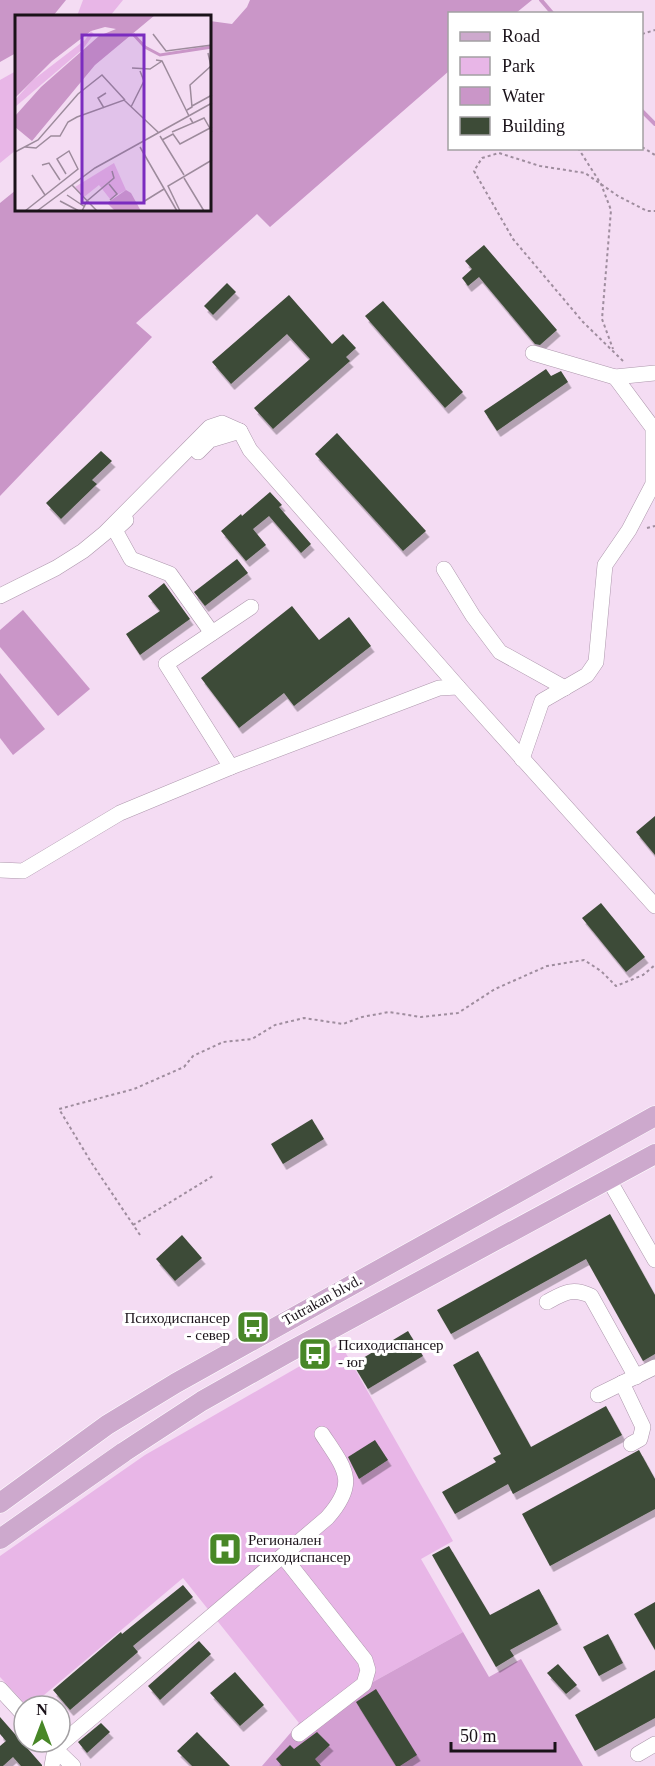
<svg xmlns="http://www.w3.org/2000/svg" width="655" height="1766" font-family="Georgia,serif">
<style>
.green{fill:#e8b6e7}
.forest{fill:#d39fd2}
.water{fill:#ca96c8}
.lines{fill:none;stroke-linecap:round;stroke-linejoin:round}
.stream{stroke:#ca96c8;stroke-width:4}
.building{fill:#3d4b37;filter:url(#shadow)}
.minor-casing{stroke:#ad97ac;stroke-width:16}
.major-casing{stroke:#fff;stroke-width:21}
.path{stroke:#9f8d9e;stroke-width:2;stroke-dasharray:3 3;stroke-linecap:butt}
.minor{stroke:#fff;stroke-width:15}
.major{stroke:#cda9cd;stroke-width:20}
.labels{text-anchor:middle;stroke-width:6;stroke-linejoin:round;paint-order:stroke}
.street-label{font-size:15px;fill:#1a1219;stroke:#fff}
.poi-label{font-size:15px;fill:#1a1219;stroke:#fff;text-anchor:start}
.inset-river{fill:none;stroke:#ca96c8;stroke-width:3}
.inset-road{fill:none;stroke:#9d8b9c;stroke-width:1.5}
.view{fill:#7b2cbf;fill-opacity:0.15;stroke:#7b2cbf;stroke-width:3}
.inset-edge{fill:none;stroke:#1a1219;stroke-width:3}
</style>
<defs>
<filter id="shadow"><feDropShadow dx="3.5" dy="6" stdDeviation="0" flood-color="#0004"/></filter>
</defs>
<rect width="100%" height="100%" fill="#f4dcf3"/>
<g class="green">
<path d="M83,0H123L110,16H77Z"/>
<path d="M16,71V150L0,163V80Z"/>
<path d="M340,1343L453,1541L421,1559L463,1632L299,1723L183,1578L31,1706H27L0,1677V1556L145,1455Z"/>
</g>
<path class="forest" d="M463,1632L489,1677L521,1659L583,1766H262L299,1723Z"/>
<g class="water">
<path d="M0,0H66L53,16H16V53L0,62Z"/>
<path d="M250,0H532L516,13L450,14L449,71L270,227L257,214L136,323L152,337L0,496V203L16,190V210H210V21L232,24L247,7Z"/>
<path d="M23,610L90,689L58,716L0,647V630Z"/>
<path d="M0,673L45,729L13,755L0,738Z"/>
</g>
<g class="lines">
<g class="stream">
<path d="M541,0L553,14"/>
<path d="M642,111L655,124"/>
</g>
</g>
<g class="building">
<path d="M484,245L557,330L540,345L535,344L479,277L468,286L462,278L472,269L465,261Z"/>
<path d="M227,283L236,292L213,315L204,306Z"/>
<path d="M289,295L332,344L343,334L356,348L346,357L350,361L273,429L254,408L310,359L287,334L231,384L212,362Z"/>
<path d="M383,301L463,392L445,408L365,316Z"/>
<path d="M546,369L551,376L561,371L568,382L497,431L484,411Z"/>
<path d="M337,433L426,531L403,551L315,454Z"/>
<path d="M101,451L112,461L92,480L97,484L61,519L46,503Z"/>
<path d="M270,492L282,505L279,507L311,544L301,553L269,516L253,529L266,545L246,561L221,531L241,514L242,516Z"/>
<path d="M237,559L248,573L205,606L194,592Z"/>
<path d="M164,583L190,619L140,655L126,634L160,611L148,596Z"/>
<path d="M292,606L319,640L349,617L371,646L294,706L284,693L239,728L201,678Z"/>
<path d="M655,816V855L636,832Z"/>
<path d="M601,903L645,957L626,972L582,918Z"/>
<path d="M312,1119L324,1139L283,1164L271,1144Z"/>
<path d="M610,1214L655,1295V1354L643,1361L586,1259L451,1334L437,1310Z"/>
<path d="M182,1235L202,1258L175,1281L156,1259Z"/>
<path d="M408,1331L423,1356L368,1389L353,1364Z"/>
<path d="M478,1351L531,1447L606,1406L622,1435L513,1494L508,1484L455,1514L442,1492L496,1462L493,1458L501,1454L453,1365Z"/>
<path d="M375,1440L388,1460L359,1479L348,1457Z"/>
<path d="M639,1450L655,1479V1509L550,1566L522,1514Z"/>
<path d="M449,1546L490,1615L539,1589L558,1624L510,1650L514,1656L496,1667L432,1555Z"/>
<path d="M183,1585L193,1597L133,1646L138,1652L70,1710L53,1690L121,1632L122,1634Z"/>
<path d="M655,1602V1650L634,1614Z"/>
<path d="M608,1634L623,1663L599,1676L583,1647Z"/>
<path d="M199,1641L211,1654L160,1700L148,1686Z"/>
<path d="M558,1664L577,1685L566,1694L547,1673Z"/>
<path d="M655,1670V1718L595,1751L575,1715Z"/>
<path d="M235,1672L264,1705L240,1726L210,1693Z"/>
<path d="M376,1689L417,1755L400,1766H396L356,1702Z"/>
<path d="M0,1717L42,1765V1766H21L13,1757L3,1766H0V1746L6,1741L0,1734Z"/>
<path d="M101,1723L110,1732L87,1753L78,1742Z"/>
<path d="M197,1732L230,1766H192L177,1751Z"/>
<path d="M317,1732L330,1745L315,1759L321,1766H282L276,1759L290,1745L294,1749Z"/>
</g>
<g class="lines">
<defs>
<g id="minor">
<path d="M533,353L615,377L655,373"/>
<path d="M198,452L210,440L240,431"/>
<path d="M126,520L115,530L131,559L170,574L212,633"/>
<path d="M444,569L473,616L500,652L565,688"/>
<path d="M0,596L56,568L83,551L105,533L210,427L222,423L240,431L250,450L458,687"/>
<path d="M522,759L542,701L587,675L596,662L605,565L629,530L653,484V428L615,377"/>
<path d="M231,767L166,664L251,607"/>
<path d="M0,870L23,871L120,813L231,767L439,688L458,687L655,906"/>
<path d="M609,1180L655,1260"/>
<path d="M547,1302C564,1293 572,1287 591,1296L636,1377"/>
<path d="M622,1383L643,1427L640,1439L631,1444"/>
<path d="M598,1395L655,1367"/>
<path d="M283,1556L365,1660L368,1670L364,1684L299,1734"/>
<path d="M0,1689L24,1715"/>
<path d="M50,1744L73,1766"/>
<path d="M638,1754L655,1744"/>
<path d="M52,1766L55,1749L327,1518C359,1482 345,1469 322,1434"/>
</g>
<g id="major">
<path d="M0,1503L107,1425L176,1383L655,1116"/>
<path d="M0,1539L124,1452L202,1401L289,1352L655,1154"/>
</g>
</defs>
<use href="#minor" class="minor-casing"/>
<use href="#major" class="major-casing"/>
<g class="path">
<path d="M642,34L655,30"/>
<path d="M642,147L655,155"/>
<path d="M578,148L601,184L611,210L602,319L613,349"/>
<path d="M623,361L583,322L513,239L474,171L482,158L499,153L540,166L585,173L618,196L647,211H655"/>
<path d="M647,528L655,526"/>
<path d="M133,1225L213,1176"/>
<path d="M140,1235L91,1162L59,1109L134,1089L184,1067L193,1056L223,1042L252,1039L275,1025L304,1018L343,1024L362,1017L389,1012L421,1017L458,1013L495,989L547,966L584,960L601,971L616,986L643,975L655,965"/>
</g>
<use href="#minor" class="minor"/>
<use href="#major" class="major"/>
</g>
<defs>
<symbol id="bus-square" viewBox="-11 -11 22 22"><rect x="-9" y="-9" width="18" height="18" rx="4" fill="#488727" stroke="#fff"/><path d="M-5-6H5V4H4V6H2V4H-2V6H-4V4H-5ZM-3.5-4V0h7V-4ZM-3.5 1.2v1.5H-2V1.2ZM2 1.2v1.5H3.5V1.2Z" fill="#fff"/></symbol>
<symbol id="hospital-square" viewBox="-11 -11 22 22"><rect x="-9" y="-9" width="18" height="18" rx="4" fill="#488727" stroke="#fff"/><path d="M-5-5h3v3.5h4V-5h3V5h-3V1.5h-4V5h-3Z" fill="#fff"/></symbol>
</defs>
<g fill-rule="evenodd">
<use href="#bus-square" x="234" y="1308" width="38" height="38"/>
<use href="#bus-square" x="296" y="1335" width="38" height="38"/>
<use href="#hospital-square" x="206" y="1530" width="38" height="38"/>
</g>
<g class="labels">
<g class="street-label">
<text transform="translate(322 1300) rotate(-29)" y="5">Tutrakan blvd.</text>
</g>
<g class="poi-label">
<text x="230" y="1323" text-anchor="end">Психодиспансер<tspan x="230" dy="17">- север</tspan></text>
<text x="338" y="1350">Психодиспансер<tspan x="338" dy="17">- юг</tspan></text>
<text x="248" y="1545">Регионален<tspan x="248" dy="17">психодиспансер</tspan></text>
</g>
</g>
<g transform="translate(15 15)">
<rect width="196" height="196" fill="#f4dcf3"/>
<path d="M76,16L79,19L68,34L0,92V85L18,65L70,25ZM99,148L111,175L95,184L84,170L69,182L60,172Z" fill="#e8b6e7"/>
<path d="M111,175L116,178L126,196H100L92,188Z" fill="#d39fd2"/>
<path d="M0,0H140L80,50L17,126L0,112V101L26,72L84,21L101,14L90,12L76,16L37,46L0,83Z" fill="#ca96c8"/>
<path class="inset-river" d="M118,19L130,32L145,40L197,32"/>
<path class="inset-road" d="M138,19L151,36L197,30M141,45L147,46L174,101M117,53L135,54L147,46M177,91L197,80M116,92L129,66L125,56M89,93L83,83L91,78M172,95L177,92L175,70L196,51L193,38M178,108L189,103L197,117M157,117L178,108L175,103M145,121L169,160M147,125L158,119L165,129L197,112M10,132L21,133L36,121H45L53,107L62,102L109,85L144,118M125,132L162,196M0,137L23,125L63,79L87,60L110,85M27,150L34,148L45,165M17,160L30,180M169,163L189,196M94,169L102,179L95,185M57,170L82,196M52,180L70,192M45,186L64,196M128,187L149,174M10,196L63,154L54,136L42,144L51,159M22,196L80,153L197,88M67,196L72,186L99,163L97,156M165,196L153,171L197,145"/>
<path class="view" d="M67,20H129V188H67Z"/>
<rect width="196" height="196" class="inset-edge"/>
</g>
<rect x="448" y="12" width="195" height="138" fill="#ffffff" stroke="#a3a0a3" stroke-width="1.5"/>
<rect x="460" y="32" width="30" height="9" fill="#cda9cd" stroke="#a3a0a3" stroke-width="1.5"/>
<text x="502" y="42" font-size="18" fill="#1a1219">Road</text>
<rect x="460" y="57" width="30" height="18" fill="#e8b6e7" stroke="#a3a0a3" stroke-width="1.5"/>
<text x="502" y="72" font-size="18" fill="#1a1219">Park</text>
<rect x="460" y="87" width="30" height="18" fill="#ca96c8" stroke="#a3a0a3" stroke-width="1.5"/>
<text x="502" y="102" font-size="18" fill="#1a1219">Water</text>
<rect x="460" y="117" width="30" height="18" fill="#3d4b37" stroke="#a3a0a3" stroke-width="1.5"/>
<text x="502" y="132" font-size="18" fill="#1a1219">Building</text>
<g transform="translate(42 1724)"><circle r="28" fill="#ffffff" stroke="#a3a0a3" stroke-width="1.5"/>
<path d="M0-4.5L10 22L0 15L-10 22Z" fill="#488727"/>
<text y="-9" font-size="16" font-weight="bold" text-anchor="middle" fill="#1a1219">N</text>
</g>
<path d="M451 1742v9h104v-9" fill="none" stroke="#1a1219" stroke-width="3"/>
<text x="460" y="1742" font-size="18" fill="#1a1219" stroke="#ffffff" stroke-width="4.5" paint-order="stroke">50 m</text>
</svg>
